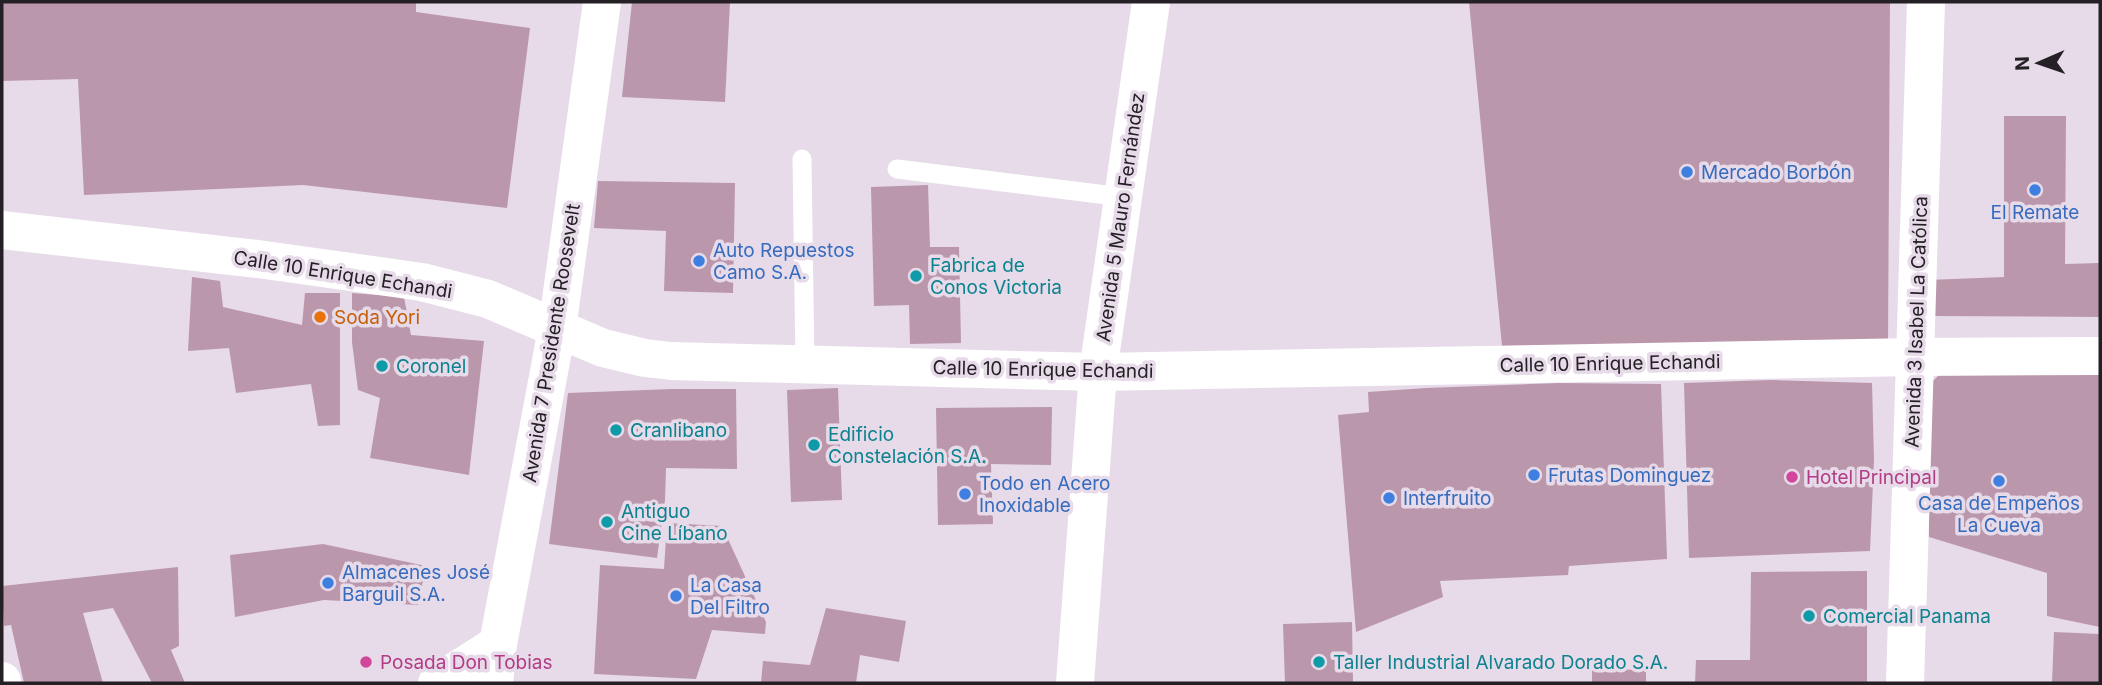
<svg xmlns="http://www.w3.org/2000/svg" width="2102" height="685" font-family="Inter,sans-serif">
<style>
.building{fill:#bb97ac}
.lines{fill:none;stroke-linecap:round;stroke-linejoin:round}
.lane{stroke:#fff;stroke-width:19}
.street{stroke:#fff;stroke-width:38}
.secondary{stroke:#fff;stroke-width:38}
.shop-dot{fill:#3f7fe0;stroke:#e7dae9;stroke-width:2.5}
.culture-dot{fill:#0f9aa8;stroke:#e7dae9;stroke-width:2.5}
.food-dot{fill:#e8710a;stroke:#e7dae9;stroke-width:2.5}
.hotel-dot{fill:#d1479c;stroke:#e7dae9;stroke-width:2.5}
.labels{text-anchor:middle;stroke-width:7;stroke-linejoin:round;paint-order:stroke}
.shop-label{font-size:19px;fill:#366cbe;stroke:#e7dae9;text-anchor:start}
.street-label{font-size:19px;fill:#252026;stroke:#e7dae9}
.culture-label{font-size:19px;fill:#0d838f;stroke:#e7dae9;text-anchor:start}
.food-label{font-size:19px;fill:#c56008;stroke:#e7dae9;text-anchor:start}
.hotel-label{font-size:19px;fill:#b23c85;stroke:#e7dae9;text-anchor:start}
</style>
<rect width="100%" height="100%" fill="#e7dae9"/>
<g class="building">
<path d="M2,2H416V12L530,28L507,208L303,185L84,195L78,79L2,81Z"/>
<path d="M632,2H730L725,102L622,97Z"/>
<path d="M1469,2H1890L1888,342L1502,346Z"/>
<path d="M2004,116H2066L2065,264L2100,263V317L1933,316L1928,280L2004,277Z"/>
<path d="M598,181L735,183L733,293L664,291L666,231L594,228Z"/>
<path d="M928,185L930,247H959L961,343L910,344L909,305L874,306L871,187Z"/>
<path d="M192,277L220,281L223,307L302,325L305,293H340V425L318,426L311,384L236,393L229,348L188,351Z"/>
<path d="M352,293L404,297L411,335L484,341L469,475L370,458L380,398L358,390L352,342Z"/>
<path d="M2100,364V627L2047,616V573L1929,537L1928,386L1948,366Z"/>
<path d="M1770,380L1872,383L1874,460L1870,551L1689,558L1684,383Z"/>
<path d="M1559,383L1661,384L1667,559L1569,566L1568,575L1440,581L1443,597L1356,632L1338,415L1369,412L1368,392L1426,388Z"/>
<path d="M838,388L842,500L791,502L787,390Z"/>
<path d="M672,389H736L737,469L666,468L665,500L657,558L549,544L568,393Z"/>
<path d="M1052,407L1051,465L991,464L993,524L938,525L936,408Z"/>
<path d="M667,523L722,526L766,622L765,634L712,630L696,679L594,674L600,565L664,569Z"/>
<path d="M323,544L426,566L418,605L324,600L235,617L230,555Z"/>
<path d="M178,567L179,646L171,650L185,683H152L113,608L83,613L103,683H24L11,625L4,626L2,586Z"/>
<path d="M1867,571V683H1695L1696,660H1750L1751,572Z"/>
<path d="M826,608L906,621L899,662L860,655L856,683H761L763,661L810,665Z"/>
<path d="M1352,622L1353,683H1285L1283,624Z"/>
<path d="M2054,632L2100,634V683H2052Z"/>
<path d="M1592,669L1646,670V683H1592Z"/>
</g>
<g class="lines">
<g class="lane">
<path d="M802,159L805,365"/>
<path d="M897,169L1123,197"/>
</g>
<g class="street">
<path d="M2,681V683"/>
<path d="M1075,683L1098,372L1151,2"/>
<path d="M1905,683L1926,2"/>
</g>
<g class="secondary">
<path d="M2,230L258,259L422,282L488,299L603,348L645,358L671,361L1098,372L1915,357L2100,356"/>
<path d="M437,683L498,644"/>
<path d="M494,683L498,644L557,329L602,2"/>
</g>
</g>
<g class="shop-dot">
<circle cx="1687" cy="172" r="7"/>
<circle cx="2035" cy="190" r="7"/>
<circle cx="699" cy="261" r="7"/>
<circle cx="1534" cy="475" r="7"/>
<circle cx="1999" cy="481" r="7"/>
<circle cx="965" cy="494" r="7"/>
<circle cx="1389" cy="498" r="7"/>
<circle cx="328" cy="583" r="7"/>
<circle cx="676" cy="596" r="7"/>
</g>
<g class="culture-dot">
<circle cx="916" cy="276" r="7"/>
<circle cx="382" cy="366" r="7"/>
<circle cx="616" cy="430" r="7"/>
<circle cx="814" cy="445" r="7"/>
<circle cx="607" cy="522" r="7"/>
<circle cx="1809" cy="616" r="7"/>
<circle cx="1319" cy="662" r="7"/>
</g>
<circle class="food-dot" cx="320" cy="317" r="7"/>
<g class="hotel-dot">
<circle cx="1792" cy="477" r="7"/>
<circle cx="366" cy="662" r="7"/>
</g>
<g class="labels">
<g class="shop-label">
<text x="1701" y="179">Mercado Borbón</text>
<text x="2035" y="219" text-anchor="middle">El Remate</text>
<text x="713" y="257">Auto Repuestos<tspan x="713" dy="22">Camo S.A.</tspan></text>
<text x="1548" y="482">Frutas Dominguez</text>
<text x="979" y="490">Todo en Acero<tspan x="979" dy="22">Inoxidable</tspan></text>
<text x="1403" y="505">Interfruito</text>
<text x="1999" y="510" text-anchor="middle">Casa de Empeños<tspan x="1999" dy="22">La Cueva</tspan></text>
<text x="342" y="579">Almacenes José<tspan x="342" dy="22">Barguil S.A.</tspan></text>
<text x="690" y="592">La Casa<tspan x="690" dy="22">Del Filtro</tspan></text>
</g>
<g class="street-label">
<text transform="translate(1120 217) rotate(-82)" y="7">Avenida 5 Mauro Fernández</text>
<text transform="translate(343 274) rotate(9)" y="7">Calle 10 Enrique Echandi</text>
<text transform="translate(1916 322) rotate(-88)" y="7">Avenida 3 Isabel La Católica</text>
<text transform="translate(551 343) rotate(-81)" y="7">Avenida 7 Presidente Roosevelt</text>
<text transform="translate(1610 363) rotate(-1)" y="7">Calle 10 Enrique Echandi</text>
<text transform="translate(1043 369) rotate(1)" y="7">Calle 10 Enrique Echandi</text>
</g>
<g class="culture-label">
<text x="930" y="272">Fabrica de<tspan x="930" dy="22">Conos Victoria</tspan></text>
<text x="396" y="373">Coronel</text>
<text x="630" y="437">Cranlibano</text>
<text x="828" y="441">Edificio<tspan x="828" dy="22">Constelación S.A.</tspan></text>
<text x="621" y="518">Antiguo<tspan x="621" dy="22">Cine Líbano</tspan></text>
<text x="1823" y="623">Comercial Panama</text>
<text x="1333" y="669">Taller Industrial Alvarado Dorado S.A.</text>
</g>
<g class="food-label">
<text x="334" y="324">Soda Yori</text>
</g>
<g class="hotel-label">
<text x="1806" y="484">Hotel Principal</text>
<text x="380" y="669">Posada Don Tobias</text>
</g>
</g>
<rect width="2102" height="685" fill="none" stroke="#252026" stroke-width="7"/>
<g transform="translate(2039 63) rotate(268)" stroke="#e7dae9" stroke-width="5" paint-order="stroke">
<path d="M0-5L12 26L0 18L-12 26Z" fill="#252026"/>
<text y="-10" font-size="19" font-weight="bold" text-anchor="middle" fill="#252026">N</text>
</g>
</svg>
